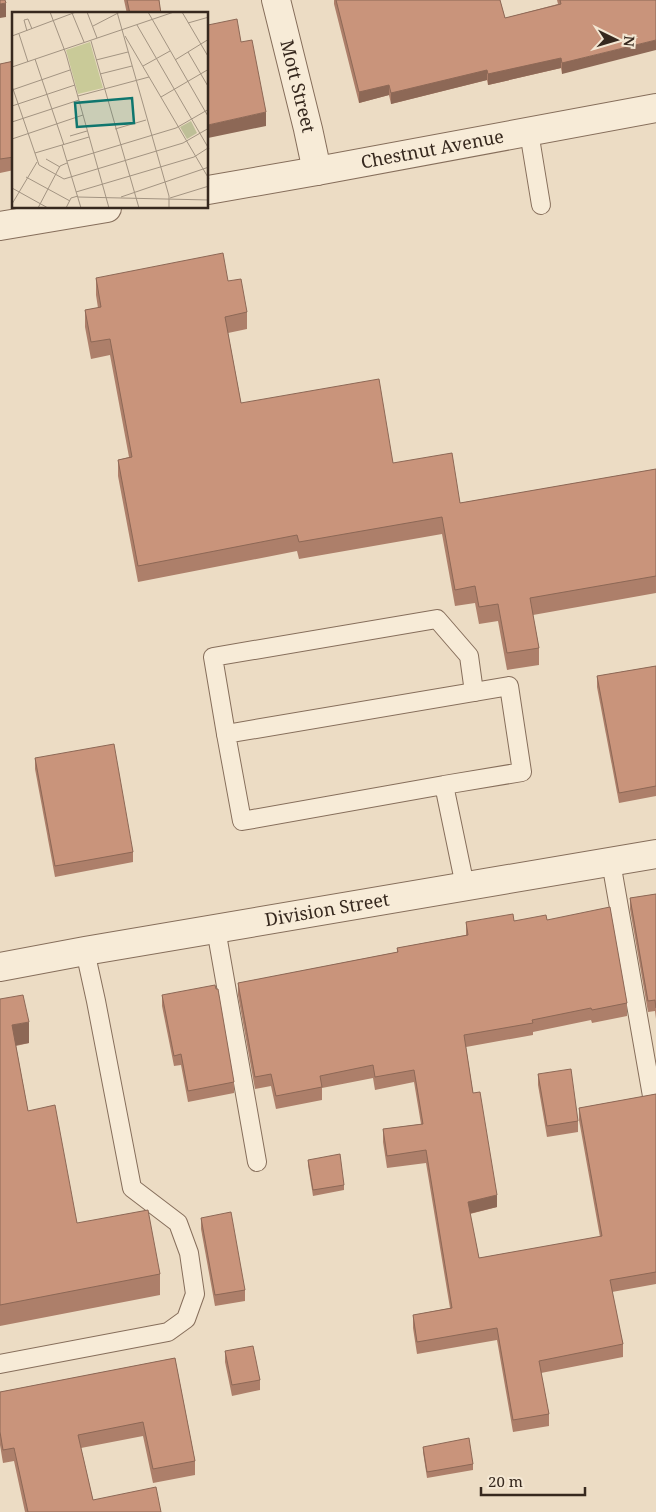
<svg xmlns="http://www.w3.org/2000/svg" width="656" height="1512" font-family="'Noto Serif',serif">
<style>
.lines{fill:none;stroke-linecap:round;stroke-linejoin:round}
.service-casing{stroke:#866e5b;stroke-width:20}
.minor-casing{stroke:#866e5b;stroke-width:30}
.service{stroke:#f7ebd7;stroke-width:18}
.minor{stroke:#f7ebd7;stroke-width:28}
.wall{fill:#ad7f6a}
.shaded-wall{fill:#8d6856}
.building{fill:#c9947b;stroke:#8d6856}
.labels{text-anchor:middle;stroke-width:4;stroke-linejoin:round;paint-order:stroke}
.street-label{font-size:18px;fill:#36281e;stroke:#f4e7d3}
.inset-road{fill:none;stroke:#a39482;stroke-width:1}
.view{fill:#0f766e;fill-opacity:0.15;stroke:#0f766e;stroke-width:2.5}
.inset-edge{fill:none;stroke:#36281e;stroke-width:2.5}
</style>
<rect width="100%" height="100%" fill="#ecdcc4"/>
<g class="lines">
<defs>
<g id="service">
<path d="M529,132L541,205"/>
<path d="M226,734L213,657L437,619L469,656L474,692"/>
<path d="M444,785L522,772L509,686L226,734L242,821L444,785L465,886"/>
<path d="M611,862L652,1096"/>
<path d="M216,929L257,1162"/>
<path d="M0,1364L168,1332L186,1319L195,1294L189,1253L178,1223L132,1188L96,1001L85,951"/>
</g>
<g id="minor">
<path id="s1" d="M276,0L308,129L317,171"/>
<path id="s2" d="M208,190L317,171L656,108"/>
<path d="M0,226L107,208"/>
<path id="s3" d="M0,967L85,951L656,854"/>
</g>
</defs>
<use href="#service" class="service-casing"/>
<use href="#minor" class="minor-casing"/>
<use href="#service" class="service"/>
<use href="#minor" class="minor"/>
</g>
<g class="wall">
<path d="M124,0H159L161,14H127Z"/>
<path d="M334,0H500L505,18L558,4L557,0H656L562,74L561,68L488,85L487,80L391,104L389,95L359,103L334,4Z"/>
<path d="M14,61V170L0,173V64Z"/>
<path d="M96,278L228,281L247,312V329L228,333L241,403L393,463L460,503L656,469V593L533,615L539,648V665L507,670L498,621L479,624L475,603L455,606L442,534L299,559L297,551L138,582L118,476V460L129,457L110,355L91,359L85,327V310L98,308L96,295Z"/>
<path d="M656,666V796L619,803L597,687V676Z"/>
<path d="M35,758L133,852V862L55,877L35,769Z"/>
<path d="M656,894V1019L655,1011L648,1012L630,909V898Z"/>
<path d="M547,920L627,1003V1016L592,1023L591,1020L533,1032V1035L466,1047L473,1093L497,1207L470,1214L479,1258L600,1237L579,1120V1108L656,1094V1284L612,1292L623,1344V1357L541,1373L549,1414V1426L513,1432L497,1340L417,1354L413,1328V1315L450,1308L426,1163L387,1168L383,1142V1129L421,1124L414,1082L375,1090L373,1078L322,1088V1100L276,1109L271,1086L255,1089L238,995V983L397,952V948L466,935V922Z"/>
<path d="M162,995L234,1082V1093L188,1102L181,1065L174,1066L162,1006Z"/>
<path d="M0,999L29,1043L16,1046L28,1111L77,1223L160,1274V1295L0,1326Z"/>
<path d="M538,1074L578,1121V1132L547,1137L538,1085Z"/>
<path d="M308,1160L344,1185V1190L313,1196L308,1165Z"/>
<path d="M201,1218L245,1290V1301L215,1306L201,1229Z"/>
<path d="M225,1351L260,1380V1390L232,1396L225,1362Z"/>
<path d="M175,1358L195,1461V1475L153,1483L143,1436L81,1448L93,1500L161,1512H25L14,1461L3,1463L0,1445V1392Z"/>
<path d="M423,1447L473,1464V1470L427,1478L423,1452Z"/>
</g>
<g class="shaded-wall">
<path d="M6,3V17L0,18V4Z"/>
<path d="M656,40V50L562,74V63Z"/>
<path d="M561,58V68L488,85V74Z"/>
<path d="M487,70V80L391,104V93Z"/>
<path d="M389,85V95L359,103V92Z"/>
<path d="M266,112V126L208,138V125Z"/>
<path d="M29,1022V1043L12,1046V1025Z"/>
<path d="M497,1195V1207L468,1214V1202Z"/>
</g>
<g class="building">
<path d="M0,0H5L6,3L0,4Z"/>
<path d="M127,0H159L161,14H130Z"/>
<path d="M336,0H500L505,18L561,4L560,0H656V40L562,63L561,58L488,74L487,70L391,93L389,85L359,92Z"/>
<path d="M237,19L241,42L252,40L266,112L208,125V25Z"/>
<path d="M14,61V157L0,159V64Z"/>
<path d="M223,253L228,281L241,279L247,312L225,317L241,403L379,379L393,463L452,453L460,503L656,469V576L530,598L539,648L507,653L498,604L479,607L475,586L455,590L442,517L299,542L297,535L138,566L118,460L132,457L110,339L91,342L85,310L101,307L96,278Z"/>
<path d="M656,666V786L619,793L597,676Z"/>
<path d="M114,744L133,852L55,866L35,758Z"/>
<path d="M656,894V1008L655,1000L648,1001L630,898Z"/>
<path d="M610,907L627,1003L592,1010L591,1008L532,1020L533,1023L464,1035L473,1093L480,1092L497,1195L468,1202L479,1258L602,1236L579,1108L656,1094V1272L610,1280L623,1344L539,1361L549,1414L513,1420L497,1328L417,1342L413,1315L452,1308L426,1150L387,1156L383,1129L423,1124L414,1070L375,1077L373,1065L320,1076L322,1087L276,1096L271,1074L255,1077L238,983L398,952L397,948L468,935L466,922L513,914L514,921L546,915L547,920Z"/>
<path d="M215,985L216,989H218L234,1082L188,1091L181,1054L174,1056L162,995Z"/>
<path d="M23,995L29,1022L12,1025L28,1111L55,1105L77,1223L148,1210L160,1274L0,1305V999Z"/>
<path d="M571,1069L578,1121L547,1126L538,1074Z"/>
<path d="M340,1154L344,1185L313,1190L308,1160Z"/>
<path d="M231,1212L245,1290L215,1295L201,1218Z"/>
<path d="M253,1346L260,1380L232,1385L225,1351Z"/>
<path d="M175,1358L195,1461L153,1469L143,1422L78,1435L93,1500L156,1487L161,1512H28L14,1448L3,1450L0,1432V1392Z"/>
<path d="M469,1438L473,1464L427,1472L423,1447Z"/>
</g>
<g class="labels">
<g class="street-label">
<text dy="6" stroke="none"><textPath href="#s1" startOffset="89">Mott Street</textPath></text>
<text dy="6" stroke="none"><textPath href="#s2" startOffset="228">Chestnut Avenue</textPath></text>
<text dy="6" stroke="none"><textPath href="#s3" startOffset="332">Division Street</textPath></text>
</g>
</g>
<g transform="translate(12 12)">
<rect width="196" height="196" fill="#ecdcc4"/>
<path d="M78,30L91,76L66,82L54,38Z" fill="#c9ca98"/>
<path d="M179,109L185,121L175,127L168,115Z" fill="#bebf97"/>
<path class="inset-road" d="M38,0L54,42L97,196M75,0L85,26M105,0L157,184V196M136,0L197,106M170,0L197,46M60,1L72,30M176,11L197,5M125,13L197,137M81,14L108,0M15,19L12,8L16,7L20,17M7,22L16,50M0,24L64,0M113,24L197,167M79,29L127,196M176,40L197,76M23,47L52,133M84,48L116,40M163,48L197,27M131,54L158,39M0,55L162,0M88,62L120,54M0,74L27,153L52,167L171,131L197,116M0,78L58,58M66,84L137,65M149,85L197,57M0,94L63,73M0,110L67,88M103,117L134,108M58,124L75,119M0,127L71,103M50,133L69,196M23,141L77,125M34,147L48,155M55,149L164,116L197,97M14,165L58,189M0,176L36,196M64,180L182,145L196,136M66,185L197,188M109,185L197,155M158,186L197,174M0,192L25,150M26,196L48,154L55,151M54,196L59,186L66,184"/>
<path class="view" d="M120,86L122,111L65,115L63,91Z"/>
<rect width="196" height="196" class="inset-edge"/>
</g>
<g transform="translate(616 40) rotate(95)" stroke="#f4e7d3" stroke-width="4" paint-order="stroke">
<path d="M0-4L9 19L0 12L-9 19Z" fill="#36281e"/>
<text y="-8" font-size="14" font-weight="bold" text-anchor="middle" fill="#36281e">N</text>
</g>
<path d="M481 1487v8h104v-8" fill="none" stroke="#36281e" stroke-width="2.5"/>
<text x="488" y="1487" font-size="15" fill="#36281e" stroke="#f4e7d3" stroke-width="4" paint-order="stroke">20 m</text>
</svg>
